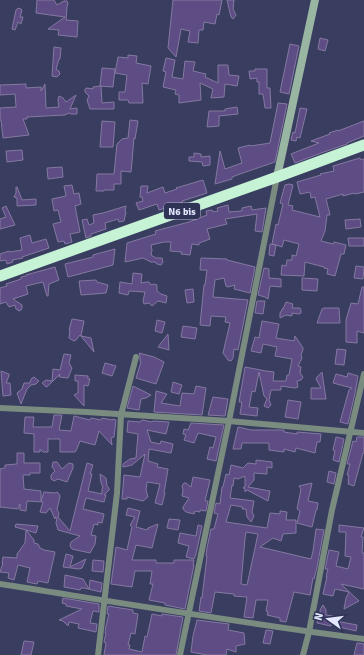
<svg xmlns="http://www.w3.org/2000/svg" width="364" height="655" font-family="Signika,sans-serif">
<style>
.building{fill:#5e4c85;stroke:#8479a0;fill-rule:evenodd}
.lines{fill:none;stroke-linecap:round;stroke-linejoin:round}
.street{stroke:#7a8c80;stroke-width:6}
.secondary{stroke:#99b6a3;stroke-width:8}
.highway{stroke:#c6f3d6;stroke-width:11}
.labels{text-anchor:middle;stroke-width:3;stroke-linejoin:round;paint-order:stroke}
.shield{fill:#2f3356;stroke:#adb2cc;stroke-width:1}
.shield-label{font-size:10px;font-weight:bold;fill:#e3e8fe}
</style>
<rect width="100%" height="100%" fill="#393e61"/>
<g class="building">
<path d="M37,0H54L57,5L64,1H67L68,4L67,7L66,20L78,21L77,37L58,35L59,30L48,29L65,17L36,13Z"/>
<path d="M173,0H222L219,15L217,14L215,24L204,22L203,30H199L198,43L188,42L190,31L181,29L176,57L168,48Z"/>
<path d="M227,0H234L233,9L236,15L233,19L231,17Z"/>
<path d="M18,8L21,9L22,10L20,17H23L21,24L18,22L15,30L12,29L16,10Z"/>
<path d="M320,38L328,40L325,51L318,49Z"/>
<path d="M290,44L299,46L289,94L280,92Z"/>
<path d="M54,47L61,48L60,59H59L56,69L59,71L60,74L57,77L52,76Z"/>
<path d="M128,55L137,56L136,63L151,66L148,84L142,83L143,103H129L128,100H119V92H125L127,75L115,73L118,57L128,58Z"/>
<path d="M166,58L175,60L172,77L183,79L185,61L195,62L193,71L206,74L205,77L218,83V65H228L229,75L239,76L237,86L225,84L224,97L211,98L213,89L200,83L201,100L179,103V95L175,94L176,90L163,87L166,72L163,71Z"/>
<path d="M102,68L115,69L113,87L100,86Z"/>
<path d="M255,69H267V88H270L271,108H265L263,94H259V82H257V78L250,79L249,71H255Z"/>
<path d="M26,84V88L41,87V91L45,84L46,108L59,107L58,100L59,96L63,98L66,102L76,95L70,109L77,108V114H71L69,113L65,115L27,117V119H23L29,135L3,138L1,120H0V108L16,107V106L15,94L0,95V85Z"/>
<path d="M101,86L102,103L114,102V109H90L87,100L89,96L85,92V89L87,88L93,89V87Z"/>
<path d="M278,103L287,104L275,162L240,174L232,177V179L215,184L220,151L225,169L242,163L238,148L250,145L251,146L270,143Z"/>
<path d="M237,107L238,114L219,116V126L207,127L209,111H225V109Z"/>
<path d="M300,108L307,109L300,138L297,137L296,141L291,140L293,132L295,133Z"/>
<path d="M130,120L138,121L135,139L134,138L131,172L121,171V184H114V190H104V191H96L97,174H114L117,144L122,139L128,138Z"/>
<path d="M102,121L115,122L113,147H100Z"/>
<path d="M364,121V136L347,143V144L321,153L295,163L291,154L319,143L311,141L330,134L329,133L338,130V131Z"/>
<path d="M22,150L23,160L7,162L6,151Z"/>
<path d="M194,153L201,154V157L210,156V165L203,166L202,162L189,161V157H194Z"/>
<path d="M360,158L361,160L364,159V192L355,194L354,193L343,196V194L326,199L330,215H327L325,231L321,241L333,244L334,242L346,245L344,254H341L335,276L327,274L328,269L324,268V267L305,262L304,276L281,275L282,265L286,266L287,260H292V255L296,256L299,244L284,240L282,247L276,245L274,256L269,255L270,244L276,245L272,244L276,224L278,225L283,204L280,203L285,185L289,184L293,185L288,205L293,206L292,210L320,217L315,197L311,198L310,192L300,194L297,182L321,175L320,174L334,171L333,166Z"/>
<path d="M62,167L63,177L48,179L47,168Z"/>
<path d="M203,180L207,193L182,201L183,202L159,210L157,204L139,210L136,203L143,201L142,197H140L141,186H148L147,193L163,187L165,193L177,189L176,188Z"/>
<path d="M72,185L74,194L79,193L81,204L75,206L80,232L70,234L72,242L65,244L64,241L58,242L53,224L61,222L58,210L54,211L52,199L66,196L64,186Z"/>
<path d="M16,187H17L22,200L36,199V205L17,206V198L14,197L16,193Z"/>
<path d="M228,205L229,212L242,211V208L251,206L252,210L266,208L262,232L255,231L257,214L225,219L227,224L207,229L210,239L199,243V245L192,244L190,255L181,254L182,252L170,251L171,242H164L151,245L152,250L151,255L156,258H162L163,262L161,265L157,264L155,262H151L143,258L125,262L127,243L156,234L155,231L189,222L207,215L206,211L212,210L213,212L218,211L217,208Z"/>
<path d="M6,206L15,225L0,229V219L6,217L2,208Z"/>
<path d="M126,206L125,211L126,212L124,221L119,222L118,219L105,223L106,229L91,234V236L86,238L82,220L87,219L89,225L94,223L93,215L103,213Z"/>
<path d="M360,219L361,227L346,229L345,220Z"/>
<path d="M30,235L32,243L46,239L49,248L22,257L23,258L12,260L13,262L7,264L6,260L0,261V254L9,251L10,252L22,250L20,238Z"/>
<path d="M348,238H364V246H349Z"/>
<path d="M115,249L113,265L68,277L65,264L93,257V255Z"/>
<path d="M201,258L227,259V260L255,267L250,293L234,289L235,285L228,287L226,286L224,278L215,280L213,297L248,300L238,350L234,349L233,358L231,361L228,360L223,353L230,323L225,322L226,317L211,316L210,326L200,325L204,285H205L207,270H200Z"/>
<path d="M356,266L364,267L363,279L354,278Z"/>
<path d="M55,267L59,280L49,284L48,296H47L43,282L26,286L28,294L13,299L22,305V308L21,310L19,311L16,309L15,305L9,307L6,302L0,304V288L7,286L6,284L21,279V277L26,276V275Z"/>
<path d="M264,268L269,269V278L281,279V287L270,286L268,299L265,297L258,295Z"/>
<path d="M133,273L142,274L141,283L147,282H149L151,285L154,284L157,285V291L161,294L167,296L166,303L158,301L152,306L149,303L144,304L143,301L145,292L129,291L128,295L119,293L120,282L132,284Z"/>
<path d="M302,278L318,279L317,291L302,290Z"/>
<path d="M96,280L97,282L108,285L106,293L81,295L79,281Z"/>
<path d="M362,287H364V333L357,331V343L346,342V320L351,303L358,304Z"/>
<path d="M193,289L194,302L187,303L185,290Z"/>
<path d="M257,301H265L263,314L255,313Z"/>
<path d="M286,302L293,304L292,308H300L301,310V313L299,314L292,313V316L286,315L280,318V313L283,308V309Z"/>
<path d="M324,308H339L340,323H317L322,309Z"/>
<path d="M72,319L84,321L81,336L91,338L94,352L80,335L76,340L74,341L69,338L70,330H69Z"/>
<path d="M157,320L165,322L162,333L155,331Z"/>
<path d="M262,321L279,324L276,338L294,341L295,336L303,348V350L301,355L302,358L298,366L301,367L300,373L303,377L301,380L297,381L298,387L295,388L281,386V390H271L269,400L271,405L268,408L264,406L267,399L264,396L259,372L255,392L252,391L249,407L258,408L257,416L240,414L242,402H239L245,367L266,371L274,372L273,381H286L287,375H289L292,359L275,356L277,347L263,344L261,353L251,351L255,337L259,338Z"/>
<path d="M183,326L197,328L195,339L181,337Z"/>
<path d="M168,334L169,350L158,347Z"/>
<path d="M337,349L346,350L344,365L335,364Z"/>
<path d="M139,353L154,357L164,362L156,384L136,378L141,362L140,361V356Z"/>
<path d="M64,354L71,355L69,363L72,368L68,378L59,377L60,374L48,386L46,387L42,383L46,380L52,381L53,369L60,370Z"/>
<path d="M105,363L116,366L112,376L102,373Z"/>
<path d="M1,371L9,374V376L6,383H10L11,395L3,396Z"/>
<path d="M322,372L326,399H311V388H321L316,379L317,377Z"/>
<path d="M348,373L358,376L355,393L348,424L340,422L349,390L352,388L333,383L336,374L347,377Z"/>
<path d="M75,375L88,376V379H90L88,386L84,385V406L74,395L78,393V381H75Z"/>
<path d="M34,377L39,381L36,384L31,385L27,389L21,404L17,393L22,389L24,383H30L31,379Z"/>
<path d="M173,382L182,385L179,394L171,392Z"/>
<path d="M133,386L151,395L146,398L141,399L139,410L127,408Z"/>
<path d="M196,386L206,388L202,415L154,412L156,391L167,394L161,403L180,406L182,393L194,394Z"/>
<path d="M213,397L228,399L225,416L208,415Z"/>
<path d="M288,400L301,402L298,419L285,417Z"/>
<path d="M54,415H62L59,430L71,431L74,416L90,420L91,418L101,420L102,418L112,420L113,419L116,420L114,437L111,438L112,445L99,431L95,445L80,441L76,451L75,452H60V439H48V452H43L40,449V452H34V434L24,433L25,417H34L33,427H52Z"/>
<path d="M142,420L152,422L153,421L169,422L166,434L147,430L151,442L160,444L161,441L173,444L171,453L149,449L148,461L158,464L157,467L168,469L164,493H165L162,505L155,503L160,484L147,482L146,490L148,497L143,501L127,497V499H122L124,475L140,477L145,454L132,465L123,467V464L130,459L136,458L138,434L127,432L128,421L140,422Z"/>
<path d="M191,423L224,425L216,461L207,459L210,447L213,448L216,437L198,433L194,443L184,440L186,435L183,434L184,429L188,430Z"/>
<path d="M238,427L251,430H284V432L297,434V432L321,434L320,442H317L315,453L296,448L295,452L284,449V452L269,450V443H242L241,449H233Z"/>
<path d="M336,437L344,439L339,462L333,460L335,451L333,450Z"/>
<path d="M357,437H364V453H363L354,486L348,484L349,481H348L349,475H347L350,464H347L353,441L356,442Z"/>
<path d="M17,453H24V463H40V473H30V475H23L24,489L41,491V501L44,492L55,493L57,492L59,494L60,496L57,510L59,513L58,517L70,531L87,463L93,465L90,474H92L88,491L102,494V489L103,487L101,483L100,474L106,478L107,486L109,488V490L104,495H106L104,502L86,498L83,509L104,514L102,523L98,522V525L94,524L91,535L96,536L95,544L90,553L72,549L70,546L71,542L80,536L58,530L56,523L57,518L55,517V519L50,508L46,513L40,512L43,502L27,501L26,511L20,510V504L18,509L0,507V469L5,468V465L17,464Z"/>
<path d="M256,460L272,462V468L267,467V474L254,473V480L248,487L270,491L268,501L247,490L245,492V489L243,488L244,487H245V476L238,479L234,478L233,486L232,485L230,498L254,501L252,512L254,516L251,522L247,517L246,509H242L243,507L231,505L226,522L267,528L270,513L280,514V511L287,512L286,520H296V533L283,534L281,541L273,538L260,547L311,559L313,551L316,529L324,530L317,567L314,579L313,578L310,595L294,592L286,622L280,621V618L267,615L268,612L266,611L268,600H256L253,618L244,617L247,597L234,596V594L215,592L211,613L199,611L201,597L202,598L207,556H206L207,548L211,529H214L218,514L214,513L216,503L220,504L222,487H223L226,474L229,475L231,465L243,468L248,463L256,464ZM246,532L258,534L247,585L241,584L245,538Z"/>
<path d="M53,462H57L62,469L69,463L73,464V468L67,482L58,479L54,481L51,479V475L55,471L52,467Z"/>
<path d="M329,471L336,473L334,484L327,482Z"/>
<path d="M193,477L210,480L205,501H208L206,511L200,510V512L195,511L194,514L186,512L183,509V507L189,498L182,496L183,490L182,486L184,483H186L191,487Z"/>
<path d="M312,483L308,501L318,503L317,510H316L312,527L297,523L300,511L297,509L301,489L299,486Z"/>
<path d="M128,508L140,511L136,527L147,530L148,528L158,524L152,548L136,545L132,560H156V563H174V560H194L193,565H194L185,609L165,605V603L149,600L153,584H150L152,571H135L132,587L111,584L116,547L127,550L132,527L130,525L135,517L126,515Z"/>
<path d="M169,519L180,520L178,530L167,528Z"/>
<path d="M16,524L38,526L36,533L26,530L34,540V543L38,544L40,548L44,550L55,552L48,583L38,581L37,584L27,582L30,568L18,565L14,580L8,578L9,573L0,572L3,563H2L3,557L17,558V554L25,543L26,530L15,527Z"/>
<path d="M198,525L202,526L196,554L194,559L186,557L189,546L178,543L180,533L196,536Z"/>
<path d="M339,525L364,528L361,537H363L362,553H364V589L341,584L359,601L344,609L346,598L349,592L335,589L333,596L323,594L327,577H326L328,569H325L329,550L339,552L336,566L348,569L351,557L345,556L346,532H339Z"/>
<path d="M66,554L73,556L70,567L86,559L82,568L79,569L63,567Z"/>
<path d="M93,560L104,561L103,572L92,571Z"/>
<path d="M65,575L83,579L89,589L90,580L102,583L101,592L84,588H81L80,590L64,587Z"/>
<path d="M63,598L99,604V612L93,611L90,623L97,624L96,632L78,628L79,624L69,622L68,626L63,621L59,620L82,609L66,606V604L62,603Z"/>
<path d="M323,605L326,610V615L333,616L331,626L317,623L318,617L321,618L320,610Z"/>
<path d="M108,606L133,610V613L138,614L135,634L131,633L128,645H130L129,649L142,652L145,636L147,637L152,614L162,616V614L183,617L176,655H104L106,643L104,642L106,633H105L106,626L109,614H107Z"/>
<path d="M197,620L229,624L228,630L244,633L245,644L236,646V652L227,649L226,655H207L191,652L193,636Z"/>
<path d="M336,621L357,625L356,631L335,626Z"/>
<path d="M266,630L273,631L270,644L263,643Z"/>
<path d="M24,641L34,642L31,655H21Z"/>
<path d="M357,643L364,644V655H354Z"/>
</g>
<g class="lines">
<g class="street">
<path d="M0,408L86,412L229,421L364,433"/>
<path d="M0,584C121,603 242,623 364,639"/>
<path d="M98,655L117,493L121,415L136,357"/>
<path d="M180,655L229,421L277,177"/>
<path d="M303,655L309,632L332,510L364,374"/>
</g>
<path class="secondary" d="M277,177L315,0"/>
<path class="highway" d="M0,276L277,177L364,145"/>
</g>
<g class="labels">
<rect class="shield" x="164" y="203" width="36" height="16" rx="3"/>
<g class="shield-label">
<text x="182" y="215">N6 bis</text>
</g>
</g>
<g transform="translate(328 619) rotate(284)" stroke="#2f3356" stroke-width="3" paint-order="stroke">
<path d="M0-3L7 15L0 10L-7 15Z" fill="#e3e8fe"/>
<text y="-6" font-size="11" font-weight="bold" text-anchor="middle" fill="#e3e8fe">N</text>
</g>
</svg>
